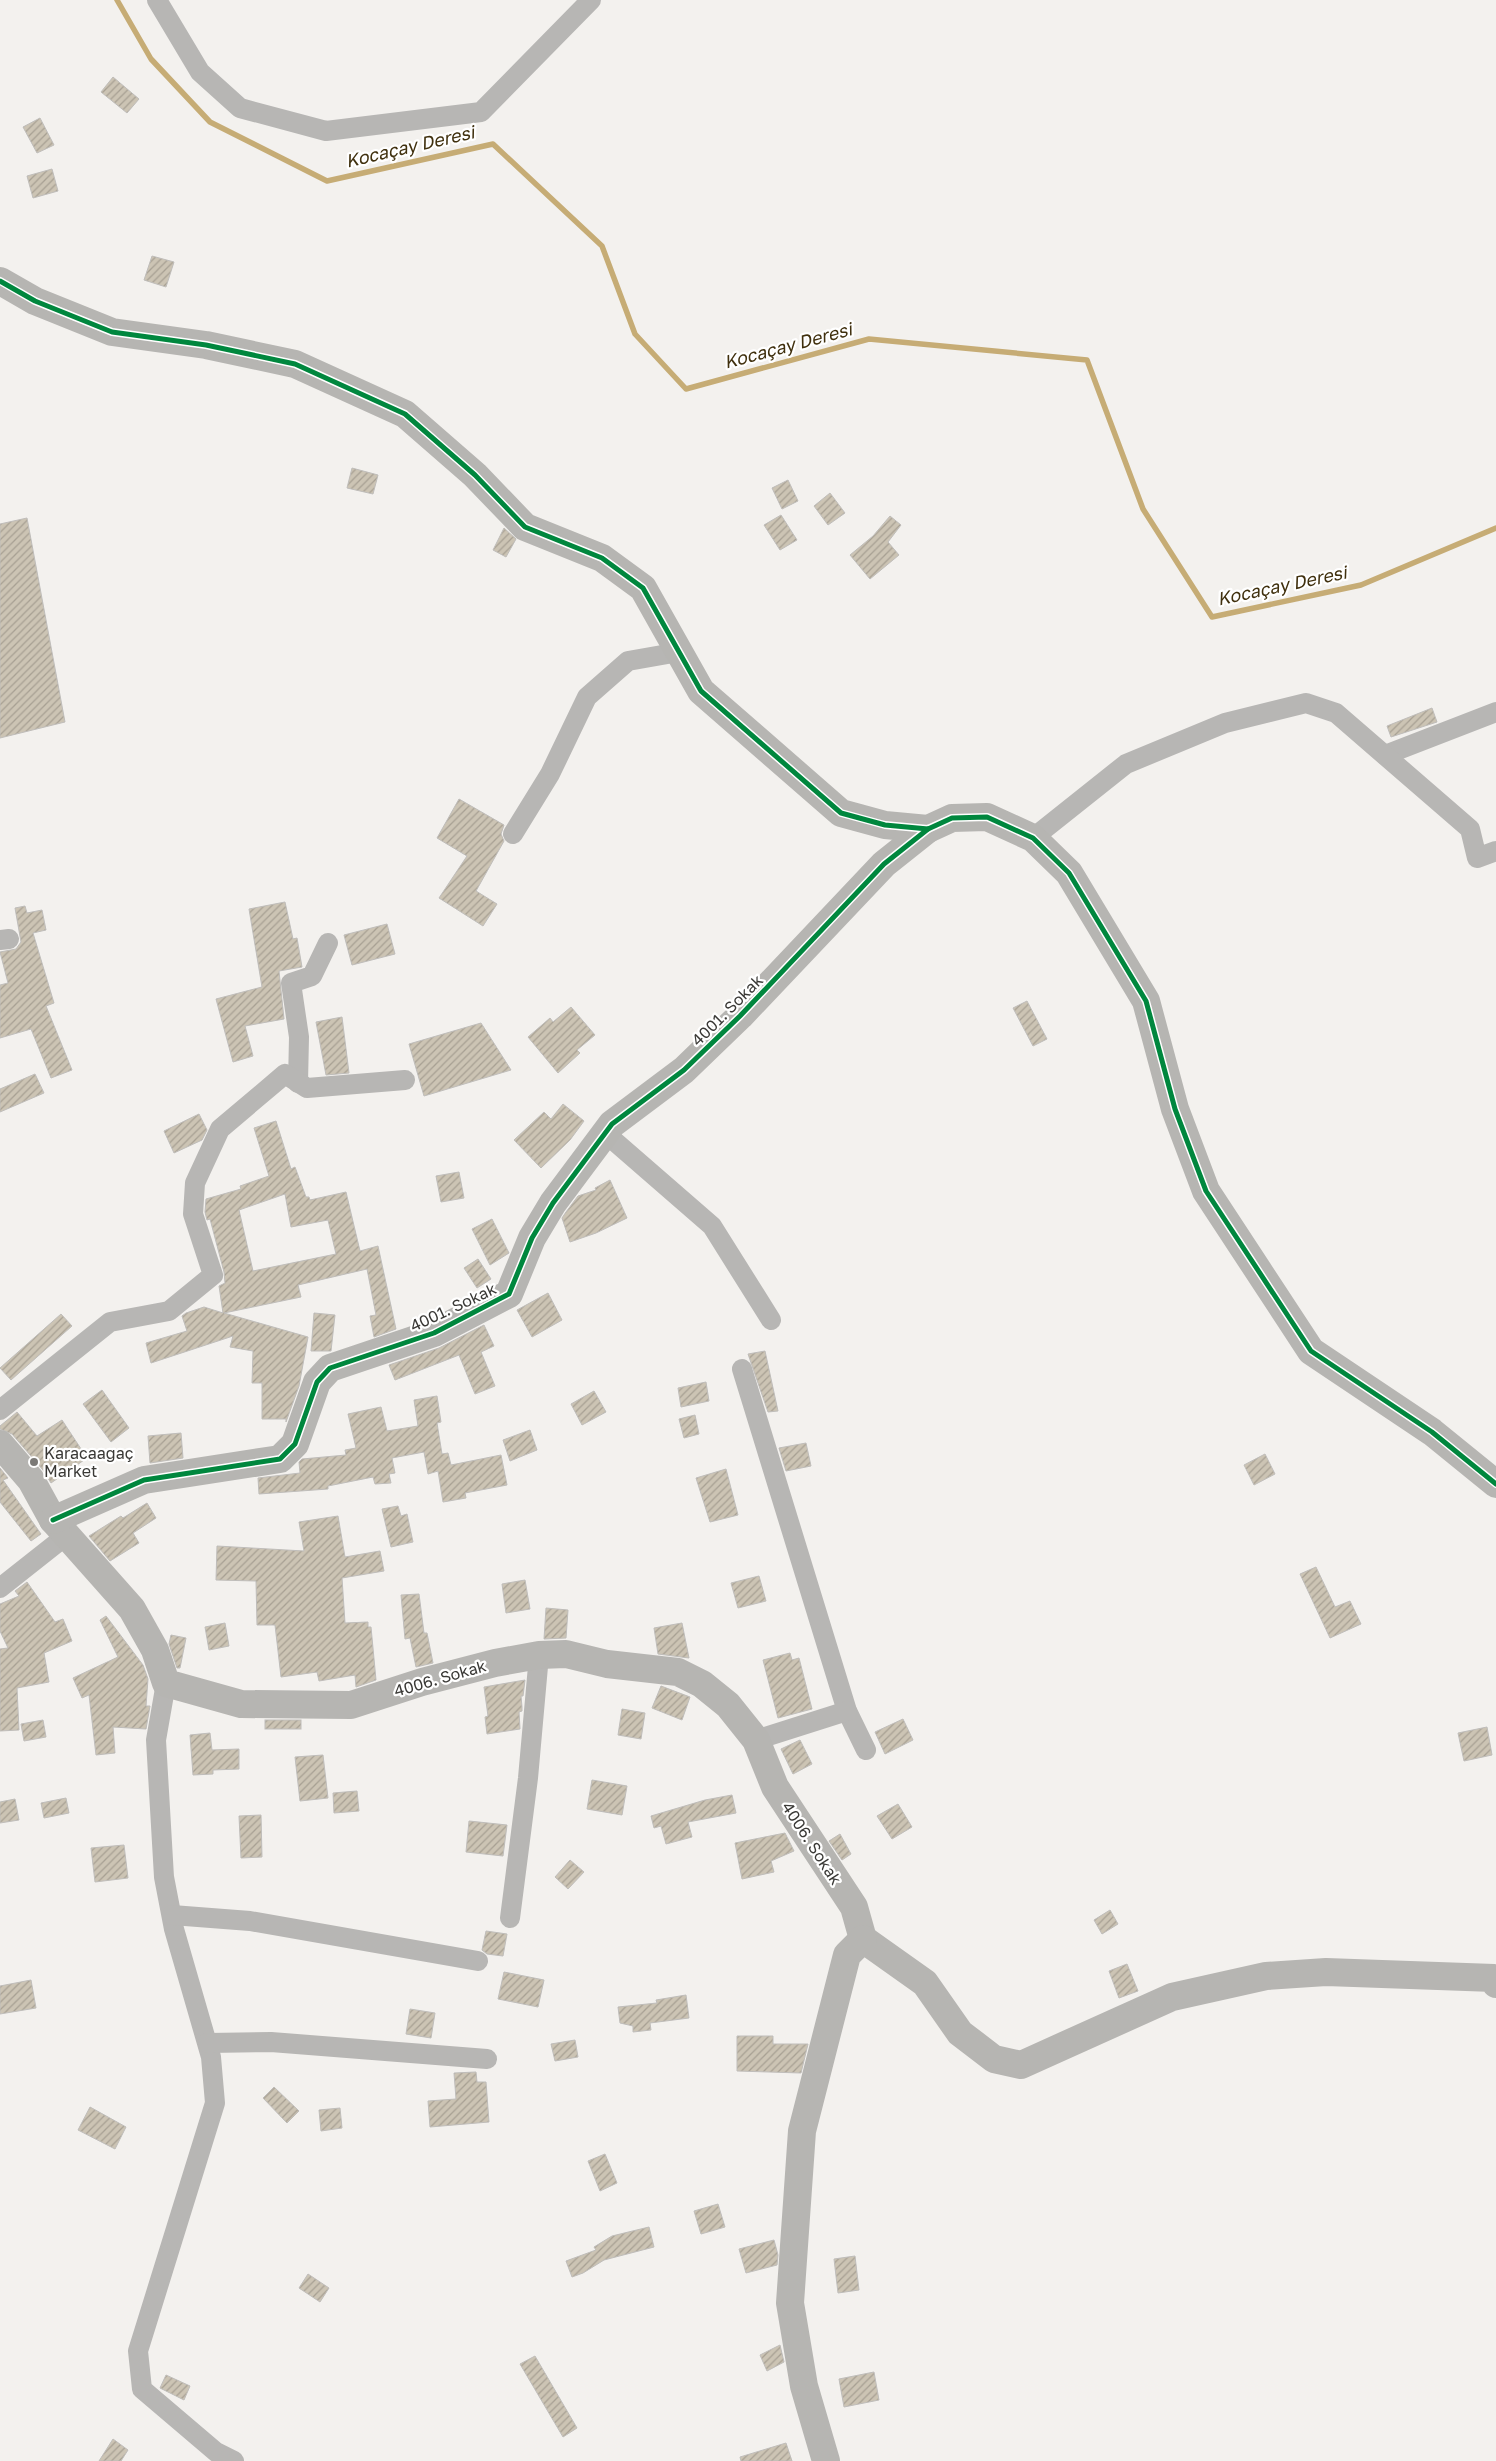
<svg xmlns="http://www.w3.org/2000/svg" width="1496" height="2461" font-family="'Golos Text',sans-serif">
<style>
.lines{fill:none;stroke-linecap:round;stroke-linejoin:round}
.stream{stroke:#c6ac75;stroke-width:5.5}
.building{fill:url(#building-hatch);stroke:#bfbdba;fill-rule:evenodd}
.street{stroke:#b7b6b4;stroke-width:20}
.secondary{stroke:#b6b5b2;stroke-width:28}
.cycleway-casing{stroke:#fff;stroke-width:8}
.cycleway{stroke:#00873e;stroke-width:5}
.poi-dot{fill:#7b7976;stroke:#fff;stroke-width:2}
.labels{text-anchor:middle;stroke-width:4.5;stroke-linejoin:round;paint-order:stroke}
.street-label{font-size:16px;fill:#3a3936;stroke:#fff}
.poi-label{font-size:16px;fill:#3a3936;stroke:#fff;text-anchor:start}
.water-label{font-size:18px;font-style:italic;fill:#40300e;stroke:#fff}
</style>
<defs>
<pattern id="building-hatch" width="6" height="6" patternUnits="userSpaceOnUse" patternTransform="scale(1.25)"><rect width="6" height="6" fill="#ccc4b4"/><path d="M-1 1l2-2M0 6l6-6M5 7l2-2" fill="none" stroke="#a7a093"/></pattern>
</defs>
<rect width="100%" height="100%" fill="#f3f1ee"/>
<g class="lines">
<path class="stream" d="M117,0L151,59L210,122L327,181L493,144L602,246L635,334L686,389L869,339L1087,360L1143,509L1212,617L1361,585L1496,528"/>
</g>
<g class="building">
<path d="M113,77L139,99L127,113L101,92Z"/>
<path d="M40,118L54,145L37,153L23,127Z"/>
<path d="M52,169L58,191L33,198L27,176Z"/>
<path d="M152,256L174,262L166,287L144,280Z"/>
<path d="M352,468L378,475L373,494L347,488Z"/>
<path d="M788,480L798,501L782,509L772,488Z"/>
<path d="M830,493L845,513L828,525L814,506Z"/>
<path d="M781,515L797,540L780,550L764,525Z"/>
<path d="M890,516L901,525L888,542L899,555L870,579L850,555L873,536Z"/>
<path d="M27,518L65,722L0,738V524Z"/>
<path d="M504,528L516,539L506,557L493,550Z"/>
<path d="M1432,708L1437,722L1391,737L1387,726Z"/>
<path d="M459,799L504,825L501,834L504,841L476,891L497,904L483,926L439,898L467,856L437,838Z"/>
<path d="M285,902L293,939L297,938L302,967L279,971L284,1019L245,1026L253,1056L233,1062L216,999L262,987L249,909Z"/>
<path d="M25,906L27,913L42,910L46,930L33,933L54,1003L46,1006L72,1070L51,1078L31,1029L0,1038V985L8,983L0,952L16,949L21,942L15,908Z"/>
<path d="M387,924L395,954L352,965L344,935Z"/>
<path d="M1027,1001L1047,1039L1033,1046L1013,1008Z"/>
<path d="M571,1007L595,1035L577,1050L580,1053L558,1073L528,1037L550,1018L553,1022Z"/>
<path d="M342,1017L349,1073L326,1075L316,1022Z"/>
<path d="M481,1023L511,1070L424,1096L409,1044Z"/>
<path d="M35,1074L44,1093L0,1112V1089Z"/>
<path d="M563,1104L584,1121L570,1140L541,1168L514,1140L544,1112L551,1119Z"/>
<path d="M199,1114L207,1130L202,1140L174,1153L164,1131Z"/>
<path d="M276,1121L291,1169L295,1167L306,1197H309L310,1200L346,1192L360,1251L378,1246L396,1329L374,1337L370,1316L376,1315L367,1269L298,1285L301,1297L224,1313L308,1337L299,1386L286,1422V1419H262V1383H252L253,1351L230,1347L233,1336L151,1363L146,1343L187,1331L182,1316L186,1313L204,1307L223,1313L219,1286L225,1283L224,1272L210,1219L207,1220L205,1212L206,1199L241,1189L240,1186L269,1176L254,1128ZM285,1194L291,1227L328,1220L336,1254L253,1271L239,1210Z"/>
<path d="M459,1172L464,1198L441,1202L436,1176Z"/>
<path d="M610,1180L627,1218L596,1233L570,1242L562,1218L566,1212L578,1196L596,1190L595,1188Z"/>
<path d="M492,1219L509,1253L490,1265L472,1229Z"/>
<path d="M478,1259L491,1279L477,1288L464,1268Z"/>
<path d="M548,1293L562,1320L532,1337L517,1310Z"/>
<path d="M314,1313L335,1315L331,1351H311Z"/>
<path d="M61,1314L72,1326L11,1380L0,1368Z"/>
<path d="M484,1325L494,1346L481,1352L495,1386L475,1394L459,1355L395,1380L389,1365L439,1348Z"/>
<path d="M765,1351L778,1411L768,1412L748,1354Z"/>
<path d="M706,1382L709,1401L681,1407L678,1388Z"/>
<path d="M102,1390L129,1428L111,1442L83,1404Z"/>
<path d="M594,1391L606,1412L582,1425L571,1404Z"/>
<path d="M437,1396L441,1422L437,1423L442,1454L448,1453L451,1465L501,1455L507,1485L465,1493L466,1498L443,1502L438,1471L428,1474L424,1452L392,1458L395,1473L389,1474L391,1483L375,1484L373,1477L328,1486V1489L259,1494L258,1478L300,1473L299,1462L302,1459L346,1455L345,1450L356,1448L348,1414L381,1407L387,1431L418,1426L414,1400Z"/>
<path d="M17,1412L37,1436L62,1420L87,1458L51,1483L43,1470L12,1434L0,1429V1426Z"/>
<path d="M695,1415L699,1434L684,1438L679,1419Z"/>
<path d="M530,1430L537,1450L510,1461L503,1440Z"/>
<path d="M181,1433L183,1458L150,1463L148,1436Z"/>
<path d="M806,1443L811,1466L786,1471L779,1448Z"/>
<path d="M1265,1454L1275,1474L1254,1485L1244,1465Z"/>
<path d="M0,1468L8,1478L3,1480L41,1534L31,1541L0,1502Z"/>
<path d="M726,1469L738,1515L710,1522L696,1478Z"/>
<path d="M147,1503L156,1518L133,1533L139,1543L110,1561L89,1536L121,1516L123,1518Z"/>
<path d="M398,1506L401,1516L407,1514L413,1542L391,1547L382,1509Z"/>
<path d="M338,1516L345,1557L380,1551L384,1571L342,1578L345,1623L368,1622V1627H371L376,1680L356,1687L355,1675L319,1681L317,1672L281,1677L275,1625H257L256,1581L216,1580L217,1546L304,1551L299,1522Z"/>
<path d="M1316,1567L1335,1607L1350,1601L1361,1624L1330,1638L1300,1574Z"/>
<path d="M759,1576L766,1601L738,1608L731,1583Z"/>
<path d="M525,1580L530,1609L506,1613L502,1584Z"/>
<path d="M27,1582L55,1622L63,1619L72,1641L44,1653L49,1682L17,1688L19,1730L0,1731V1649L8,1648L0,1631V1604L19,1596L15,1591Z"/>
<path d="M419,1594L424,1633H427L433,1663L416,1667L410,1638L405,1639L401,1595Z"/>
<path d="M546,1608L568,1610L566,1638L544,1639Z"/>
<path d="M106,1616L143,1665L148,1679L146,1706H150L146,1729L113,1727L115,1753L96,1755L89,1695L82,1698L73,1678L118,1657L100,1620Z"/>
<path d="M225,1623L229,1646L209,1650L205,1627Z"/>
<path d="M682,1623L689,1658L658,1654L654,1628Z"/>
<path d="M171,1635L186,1638L180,1668H177L169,1644Z"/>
<path d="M790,1653L792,1660L799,1658L812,1709L778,1718L763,1660Z"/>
<path d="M525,1680L523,1696H521L522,1707V1711L519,1712L520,1729L487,1734L485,1717L488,1716L484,1687Z"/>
<path d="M661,1686L690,1697L682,1720L652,1708Z"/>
<path d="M622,1709L645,1713L641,1739L618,1735Z"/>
<path d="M903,1719L913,1740L885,1754L875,1732Z"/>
<path d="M43,1720L46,1737L24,1741L21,1724Z"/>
<rect x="265" y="1720" width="36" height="9"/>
<path d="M1487,1727L1492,1755L1464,1761L1458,1733Z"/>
<path d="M210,1733L212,1750L239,1749V1769L213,1770V1774L193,1775L190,1735Z"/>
<path d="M800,1740L812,1764L793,1774L781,1749Z"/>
<path d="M323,1755L328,1798L300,1801L295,1757Z"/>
<path d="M592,1780L627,1786L622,1815L587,1809Z"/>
<path d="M357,1791L359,1811L334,1813L333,1793Z"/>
<path d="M732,1795L736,1813L688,1822L692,1837L666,1844L661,1826L654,1828L651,1816L705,1800Z"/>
<path d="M66,1798L69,1813L44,1818L41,1803Z"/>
<path d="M15,1799L19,1820L0,1823V1802Z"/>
<path d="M898,1804L912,1827L892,1839L877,1816Z"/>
<path d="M261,1815L262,1857L241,1858L239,1816Z"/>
<path d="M469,1821L507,1825L503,1856L466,1852Z"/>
<path d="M785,1833L794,1851L771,1861L774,1872L742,1879L735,1843Z"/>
<path d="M840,1834L851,1854L842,1860L829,1841Z"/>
<path d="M124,1845L128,1878L95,1882L91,1848Z"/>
<path d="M570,1860L584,1872L568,1889L555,1877Z"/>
<path d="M1110,1910L1118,1924L1102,1934L1094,1920Z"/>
<path d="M486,1931L507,1934L503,1956L487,1954L482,1950Z"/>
<path d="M1127,1964L1138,1991L1119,1998L1109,1971Z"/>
<path d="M504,1972L544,1980L538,2007L498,1999Z"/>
<path d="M31,1980L36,2008L0,2014V1986Z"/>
<path d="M686,1995L689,2018L650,2023L651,2030L633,2032V2026L620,2023L618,2007L657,2003L656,2000Z"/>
<path d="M410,2009L435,2013L431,2038L406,2034Z"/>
<path d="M737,2036H773V2044H808L801,2073L737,2071Z"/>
<path d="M575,2040L578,2057L555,2061L551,2044Z"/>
<path d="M476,2072L477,2082H486L489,2122L430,2127L428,2101L456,2099L454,2073Z"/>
<path d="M274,2087L299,2111L287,2123L263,2098Z"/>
<path d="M90,2107L126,2127L115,2149L78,2130Z"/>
<path d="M340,2108L342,2128L321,2131L319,2110Z"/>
<path d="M605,2154L617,2183L600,2191L588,2161Z"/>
<path d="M718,2204L725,2227L701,2234L694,2211Z"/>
<path d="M649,2227L654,2247L604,2260L583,2273L572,2277L566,2261L596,2250L594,2247L612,2236Z"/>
<path d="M774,2240L778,2255L777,2265L746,2273L739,2249Z"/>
<path d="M855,2256L859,2290L838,2293L834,2259Z"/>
<path d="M308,2274L329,2288L320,2302L299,2288Z"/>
<path d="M780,2345L784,2362L767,2371L760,2355Z"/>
<path d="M535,2356L577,2428L563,2437L520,2364Z"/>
<path d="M874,2372L879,2400L844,2407L839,2379Z"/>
<path d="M166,2375L190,2386L184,2400L160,2388Z"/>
<path d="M113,2439L128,2450L121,2461H99Z"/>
<path d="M786,2443L792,2461H741L740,2457Z"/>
</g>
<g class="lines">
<g class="street">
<path d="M157,0L200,72L240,108L326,131L481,112L591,0"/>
<path d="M1385,755L1496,712"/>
<path d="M513,834L550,774L587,697L628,661L679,652"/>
<path d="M1033,838L1126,764L1225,723L1306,703L1336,713L1470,829L1477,858L1496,851"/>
<path d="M0,940L9,939"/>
<path d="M298,1083L299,1037L291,983L312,976L328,943"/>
<path d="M605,1133L712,1226L771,1320"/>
<path d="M742,1369L847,1711L866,1750"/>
<path d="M0,1410L110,1322L169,1311L213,1275L193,1214L195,1183L220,1129L285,1074L307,1088L405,1080"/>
<path d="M0,1588L67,1535"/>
<path d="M166,1683L156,1740L164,1877L174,1929L211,2057L215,2103L138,2351L142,2389L216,2452L234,2461"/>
<path d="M756,1740L847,1711"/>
<path d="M172,1915L250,1921L478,1961"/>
<path d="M510,1918L528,1778L539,1655"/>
<path d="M208,2043L271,2042L487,2059"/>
</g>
<g class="secondary">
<path d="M0,281L35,301L112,332L206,345L295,364L405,414L475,475L525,527L602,558L643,588L701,691L841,813L885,825L928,829L952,818L987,817L1033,838L1069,873L1146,1001L1175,1109L1206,1191L1311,1351L1432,1432L1496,1484"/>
<path d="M0,1444L31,1480L53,1520L132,1609L155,1650L166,1683L241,1704L351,1705L422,1682L495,1663L539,1655L566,1654L607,1664L678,1672L702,1684L728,1705L756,1740L775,1787L854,1907L863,1939"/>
<path d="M53,1520L144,1480L280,1459L295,1444L317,1382L330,1368L434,1333L509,1294L532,1238L553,1203L612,1124L684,1070L740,1016L884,864L928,829"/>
<path d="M863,1939L925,1983L960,2033L994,2059L1021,2065L1172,1997L1266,1976L1326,1972L1494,1978L1496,1984"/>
<path d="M826,2461L804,2386L790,2303L802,2131L847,1955L863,1939"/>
</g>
<defs>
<g id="cycleway">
<path d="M0,281L35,301L112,332L206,345L295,364L405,414L475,475L525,527L602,558L643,588L701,691L841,813L885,825L928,829L952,818L987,817L1033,838L1069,873L1146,1001L1175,1109L1206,1191L1311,1351L1432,1432L1496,1484"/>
<path d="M53,1520L144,1480L280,1459L295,1444L317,1382L330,1368L434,1333L509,1294L532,1238L553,1203L612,1124L684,1070L740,1016L884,864L928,829"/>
</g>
</defs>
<use href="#cycleway" class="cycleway-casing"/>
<use href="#cycleway" class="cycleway"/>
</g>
<circle class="poi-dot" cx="34" cy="1462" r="5"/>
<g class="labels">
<g class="street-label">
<text transform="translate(727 1010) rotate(-45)" y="6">4001. Sokak</text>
<text transform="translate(453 1307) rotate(-25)" y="6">4001. Sokak</text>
<text transform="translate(440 1678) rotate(-16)" y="6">4006. Sokak</text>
<text transform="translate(812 1843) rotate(57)" y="6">4006. Sokak</text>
</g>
<g class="poi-label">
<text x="44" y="1459">Karacaağaç<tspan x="44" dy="18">Market</tspan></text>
</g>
<g class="water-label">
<text transform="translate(410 147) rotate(-13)" y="6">Kocaçay Deresi</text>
<text transform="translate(788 346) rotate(-15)" y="6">Kocaçay Deresi</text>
<text transform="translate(1282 586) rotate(-12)" y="6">Kocaçay Deresi</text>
</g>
</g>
</svg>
